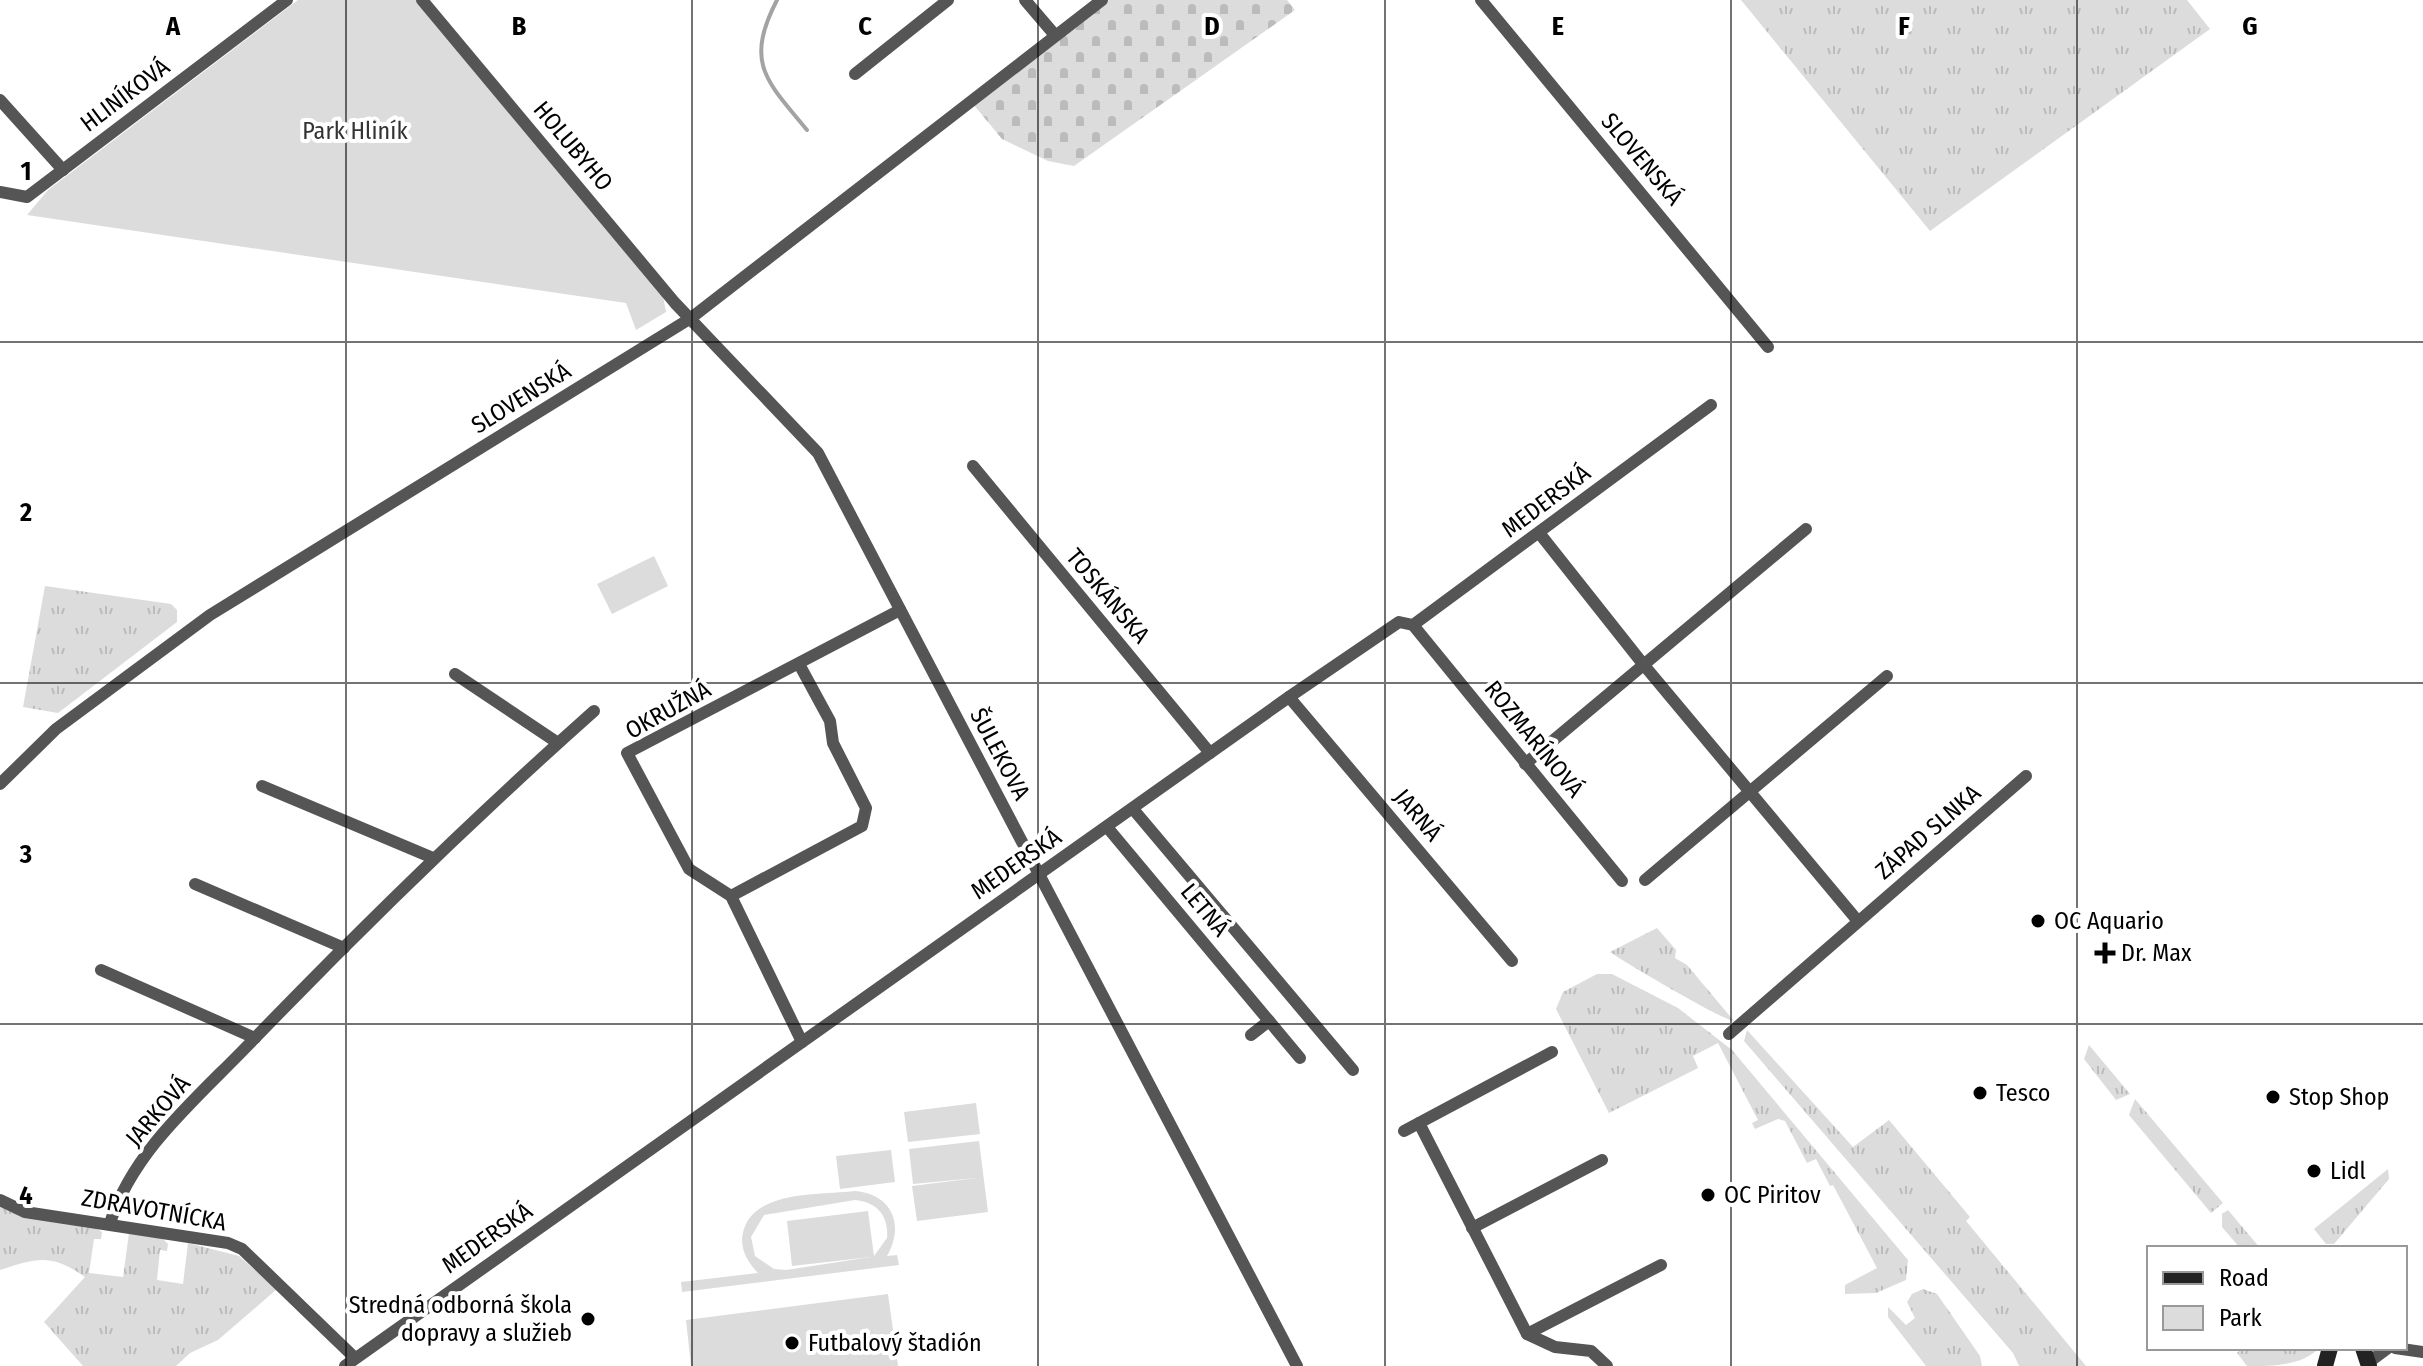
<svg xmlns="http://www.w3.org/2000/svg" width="2423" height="1366" font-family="'Fira Sans Condensed',sans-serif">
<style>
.grass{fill:url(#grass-tufts)}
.cemetery{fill:url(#cemetery-stones)}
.park{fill:#dcdcdc;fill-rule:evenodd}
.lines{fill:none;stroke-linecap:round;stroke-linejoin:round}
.stream{stroke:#a3a3a3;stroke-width:4}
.minor{stroke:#555;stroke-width:12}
.secondary{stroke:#222;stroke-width:16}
.grid{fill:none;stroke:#000;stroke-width:2;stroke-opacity:0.55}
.poi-dot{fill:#000;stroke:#fff;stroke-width:3}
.labels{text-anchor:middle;stroke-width:8;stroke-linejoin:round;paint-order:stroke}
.street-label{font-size:24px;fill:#000;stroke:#fff}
.park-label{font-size:24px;fill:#333;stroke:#fff}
.poi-label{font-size:24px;fill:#000;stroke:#fff;text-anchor:start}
.grid-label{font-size:26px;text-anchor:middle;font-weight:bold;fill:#000;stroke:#fff;stroke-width:8;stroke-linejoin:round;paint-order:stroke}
</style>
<defs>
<pattern id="grass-tufts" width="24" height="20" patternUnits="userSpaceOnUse" patternTransform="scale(2)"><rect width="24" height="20" fill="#dcdcdc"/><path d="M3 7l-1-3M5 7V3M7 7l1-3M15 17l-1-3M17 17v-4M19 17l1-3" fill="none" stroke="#bbb"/></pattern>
<pattern id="cemetery-stones" width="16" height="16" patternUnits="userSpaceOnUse" patternTransform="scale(2)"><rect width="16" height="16" fill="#dcdcdc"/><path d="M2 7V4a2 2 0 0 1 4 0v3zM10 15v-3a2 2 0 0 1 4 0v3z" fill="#bbb"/></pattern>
</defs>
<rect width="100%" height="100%" fill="#fff"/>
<g class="grass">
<path d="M1741,0H2187L2210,29L1930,231Z"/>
<path d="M45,586L171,604L177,610V622L58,713L23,707Z"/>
<path d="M1657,928L1676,950L1675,958L1687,965L1734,1021C1724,1021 1624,962 1610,952Z"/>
<path d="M1597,974H1612L1678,1008L1732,1050L1908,1260L1906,1280L1876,1293L1845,1294V1285L1877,1268L1833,1185L1830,1186L1816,1159L1807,1163L1785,1121L1778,1119L1755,1129L1752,1123L1758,1120L1718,1043L1693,1056L1698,1068L1609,1113L1556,1009L1563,992Z"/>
<path d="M1747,1030L1853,1147L1889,1120L1970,1217L1966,1221L2086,1366H2019L2013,1353L1744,1041Z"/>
<path d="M2089,1045L2130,1094L2116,1100L2084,1059Z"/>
<path d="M2135,1099L2223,1203L2211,1213L2129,1115Z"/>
<path d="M2388,1169L2389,1179L2334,1244H2326L2314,1229Z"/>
<path d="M0,1205L95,1227L102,1232L101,1239H94L89,1273L123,1277L129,1233L163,1239L168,1244L167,1251L160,1250L157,1280L183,1284L188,1243L239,1256L277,1289L218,1340L190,1353L176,1366H83L44,1322L85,1277C51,1253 37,1258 0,1270Z"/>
<path d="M2228,1210L2260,1248H2240L2222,1227V1214Z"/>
<path d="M1923,1289L1937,1294L1980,1356L1982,1366H1926L1888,1317V1307L1906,1325L1915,1318L1907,1302L1912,1294Z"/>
<path d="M2241,1348H2319C2302,1366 2272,1366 2247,1366L2237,1353Z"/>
</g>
<path class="cemetery" d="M1109,0H1287L1295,10L1074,166L1048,161L1002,139L973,104Z"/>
<g class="park">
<path d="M298,0H416L663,296L666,312L636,330L626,303L27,215L48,190Z"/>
<path d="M654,556L668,586L612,614L597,584Z"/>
<path d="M976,1103L980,1134L908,1142L904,1112Z"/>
<path d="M979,1141L988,1212L917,1221L912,1186L976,1178L913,1184L909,1149Z"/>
<path d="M891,1150L895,1182L840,1189L836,1156Z"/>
<path d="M855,1191C892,1194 905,1225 887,1256L897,1255L899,1265L682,1292L681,1282L758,1273C747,1261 738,1247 744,1229C756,1190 822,1195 855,1191ZM855,1200C877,1202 889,1216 887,1238L874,1256L868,1211L787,1221L792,1266L871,1257L786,1270L774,1269L755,1256L751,1237L764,1215Z"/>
<path d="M888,1294L898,1366H691L686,1320Z"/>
</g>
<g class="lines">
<path class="stream" d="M777,0C744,64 767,81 807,130"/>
<g class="minor">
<path d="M422,0L675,303L818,453L1297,1366"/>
<path d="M1025,0L1054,34"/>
<path d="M1481,0L1768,347"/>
<path d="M855,74L948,0"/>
<path d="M0,100L63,170"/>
<path d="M0,192L27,197L287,0"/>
<path d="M973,466L1210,753"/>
<path d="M1540,534L1643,664L1857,920"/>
<path d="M1413,625L1622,881"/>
<path d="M455,674L558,743"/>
<path d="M1289,697L1512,961"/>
<path d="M1525,764L1806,529"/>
<path d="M0,784L56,729L210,615L691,318L1102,0"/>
<path d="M262,786L433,858"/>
<path d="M1133,809L1353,1070"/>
<path d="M1107,827L1300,1058"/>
<path d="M1645,880L1887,676"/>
<path d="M195,884L344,948"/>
<path d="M731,896L862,826L866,808L833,743L830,721L799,664"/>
<path d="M101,970L255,1038"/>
<path d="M1729,1034L2026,776"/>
<path d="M1251,1035L1269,1021"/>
<path d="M802,1042L731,896L689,869L627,753L900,610"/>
<path d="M1419,1123L1527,1334L1555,1347L1591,1351L1607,1366"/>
<path d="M1404,1131L1552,1052"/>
<path d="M0,1200L25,1212L228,1243L242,1249L355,1358"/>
<path d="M110,1223C134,1148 201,1095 254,1039C363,926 476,816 594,711"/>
<path d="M1472,1228L1602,1160"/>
<path d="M1527,1334L1661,1265"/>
<path d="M2395,1348L2423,1352"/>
<path d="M2369,1362L2388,1348"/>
<path d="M345,1366L1289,697L1399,622L1413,625L1711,405"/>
</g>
<g class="secondary">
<path d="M2363,1348L2369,1366"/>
<path d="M2325,1366L2330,1348"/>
</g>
</g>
<path class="grid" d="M346,0V1366M692,0V1366M1038,0V1366M1385,0V1366M1731,0V1366M2077,0V1366M0,342H2423M0,683H2423M0,1024H2423"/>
<g class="poi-dot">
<circle cx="2038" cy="921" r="8"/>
<path d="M2101 941h8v8h8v8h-8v8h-8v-8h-8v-8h8z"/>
<circle cx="1980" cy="1093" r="8"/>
<circle cx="2273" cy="1097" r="8"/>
<circle cx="2314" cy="1171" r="8"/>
<circle cx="1708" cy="1195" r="8"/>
<circle cx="588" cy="1319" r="8"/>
<circle cx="792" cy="1343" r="8"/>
</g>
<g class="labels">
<g class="street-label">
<text transform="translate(125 95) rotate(-37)" y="8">HLINÍKOVÁ</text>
<text transform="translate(573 146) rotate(50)" y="8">HOLUBYHO</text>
<text transform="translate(1642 159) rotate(50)" y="8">SLOVENSKÁ</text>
<text transform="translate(521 398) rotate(-32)" y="8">SLOVENSKÁ</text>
<text transform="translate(1546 501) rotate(-37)" y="8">MEDERSKÁ</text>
<text transform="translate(1108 596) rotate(50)" y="8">TOSKÁNSKA</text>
<text transform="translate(668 710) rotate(-29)" y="8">OKRUŽNÁ</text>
<text transform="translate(1534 739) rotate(51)" y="8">ROZMARÍNOVÁ</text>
<text transform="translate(1000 754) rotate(62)" y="8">ŠULEKOVA</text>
<text transform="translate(1418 815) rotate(50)" y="8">JARNÁ</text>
<text transform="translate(1928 832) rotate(-41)" y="8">ZÁPAD SLNKA</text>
<text transform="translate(1016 864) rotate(-35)" y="8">MEDERSKÁ</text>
<text transform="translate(1205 910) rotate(50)" y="8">LETNÁ</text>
<text transform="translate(158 1111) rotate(-49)" y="8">JARKOVÁ</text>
<text transform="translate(154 1210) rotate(10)" y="8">ZDRAVOTNÍCKA</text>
<text transform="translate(487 1238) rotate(-35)" y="8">MEDERSKÁ</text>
</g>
<g class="park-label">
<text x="355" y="139">Park Hliník</text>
</g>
<g class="poi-label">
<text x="2054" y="929">OC Aquario</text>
<text x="2121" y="961">Dr. Max</text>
<text x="1996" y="1101">Tesco</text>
<text x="2289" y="1105">Stop Shop</text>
<text x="2330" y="1179">Lidl</text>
<text x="1724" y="1203">OC Piritov</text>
<text x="572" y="1313" text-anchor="end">Stredná odborná škola<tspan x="572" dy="28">dopravy a služieb</tspan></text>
<text x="808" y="1351">Futbalový štadión</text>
</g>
</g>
<g class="grid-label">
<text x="173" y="35">A</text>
<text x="519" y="35">B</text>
<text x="865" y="35">C</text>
<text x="1212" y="35">D</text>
<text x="1558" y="35">E</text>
<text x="1904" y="35">F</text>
<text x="2250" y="35">G</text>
<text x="26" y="180">1</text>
<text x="26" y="521">2</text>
<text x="26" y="863">3</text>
<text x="26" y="1204">4</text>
</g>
<rect x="2147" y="1246" width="260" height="104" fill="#ffffff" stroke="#999999" stroke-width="2"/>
<rect x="2163" y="1272" width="40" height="12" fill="#222222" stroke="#999999" stroke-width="2"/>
<text x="2219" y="1286" font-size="24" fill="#000000">Road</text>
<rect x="2163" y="1306" width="40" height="24" fill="#dcdcdc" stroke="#999999" stroke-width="2"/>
<text x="2219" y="1326" font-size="24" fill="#000000">Park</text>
</svg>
